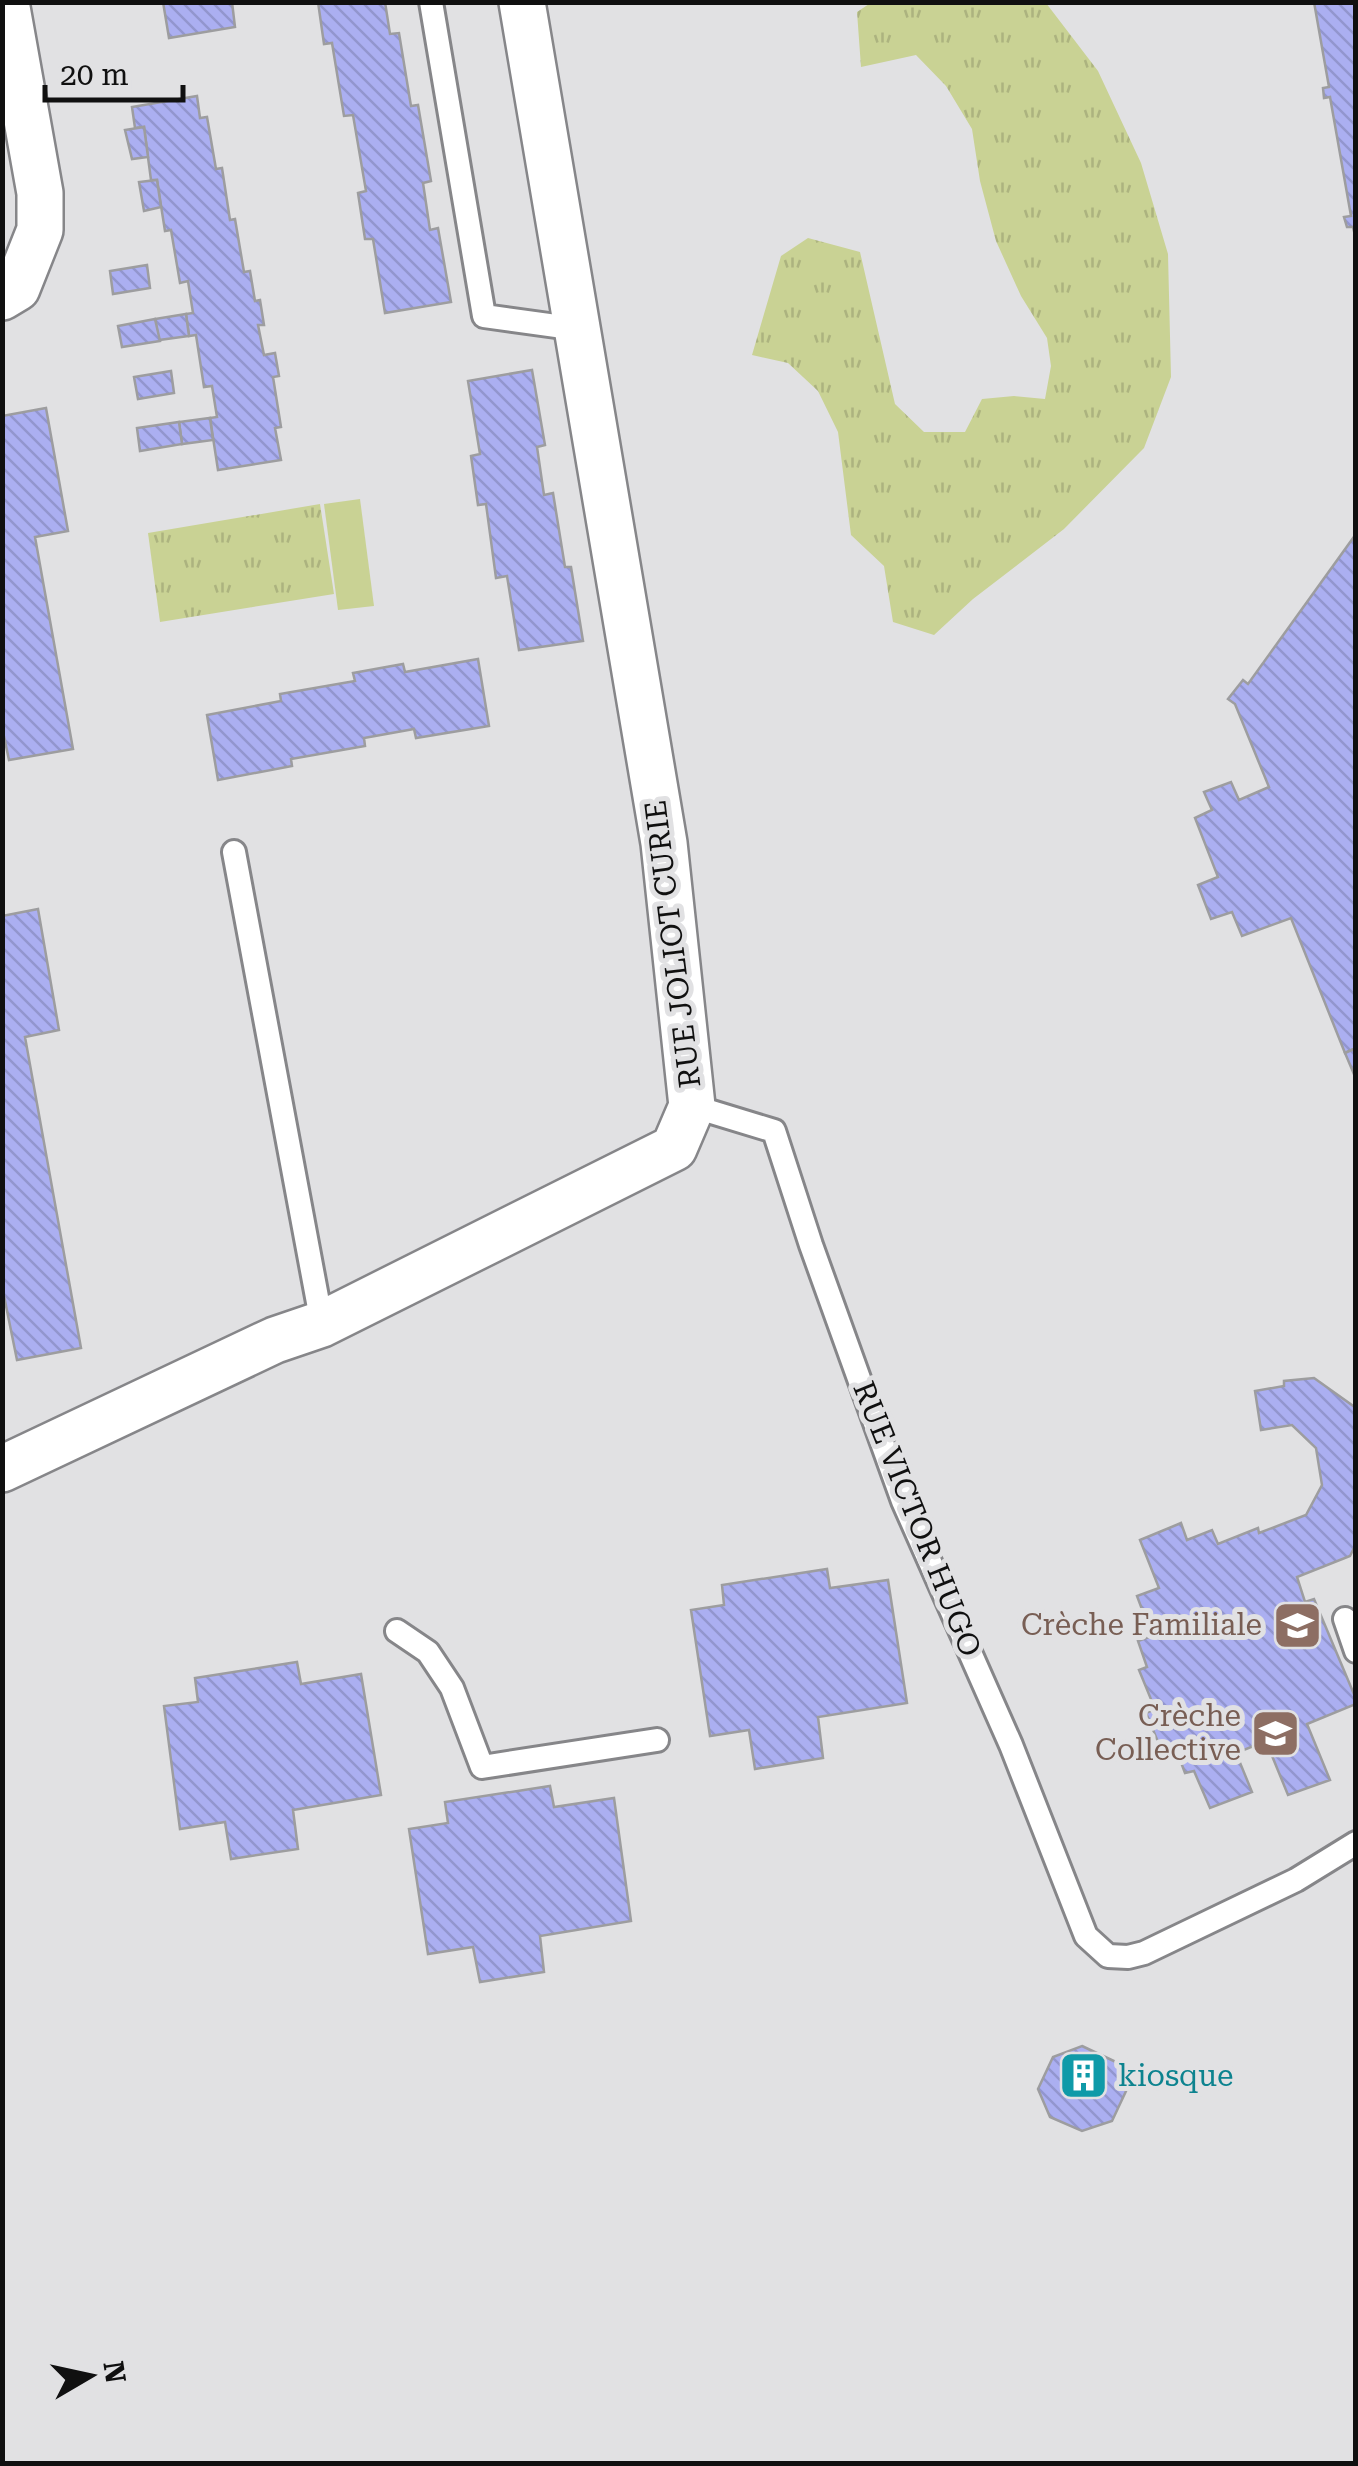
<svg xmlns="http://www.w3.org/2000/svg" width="1358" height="2466" font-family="'Roboto Serif',serif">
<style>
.grass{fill:url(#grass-tufts)}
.pitch{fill:#c9d294}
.building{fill:url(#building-back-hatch);stroke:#9d9d9f;stroke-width:2.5}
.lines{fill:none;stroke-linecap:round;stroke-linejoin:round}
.service-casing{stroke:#868689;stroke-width:28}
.minor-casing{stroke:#868689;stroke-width:50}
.service{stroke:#fff;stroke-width:22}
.minor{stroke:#fff;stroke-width:45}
.labels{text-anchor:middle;stroke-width:10;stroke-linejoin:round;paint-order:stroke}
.street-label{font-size:30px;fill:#101010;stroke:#e1e1e3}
.education-label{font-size:30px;fill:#785e54;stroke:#e1e1e3;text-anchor:end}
.culture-label{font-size:30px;fill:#0d838f;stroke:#e1e1e3;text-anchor:start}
</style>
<defs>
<pattern id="grass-tufts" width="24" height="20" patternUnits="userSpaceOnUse" patternTransform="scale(2.5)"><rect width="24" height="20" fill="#c9d294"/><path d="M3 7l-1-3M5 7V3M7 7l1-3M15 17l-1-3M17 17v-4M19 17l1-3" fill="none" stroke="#acb37f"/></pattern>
<pattern id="building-back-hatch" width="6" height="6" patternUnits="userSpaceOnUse" patternTransform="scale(2.5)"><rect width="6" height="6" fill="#abaff1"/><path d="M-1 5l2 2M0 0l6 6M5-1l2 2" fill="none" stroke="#9296ce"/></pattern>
</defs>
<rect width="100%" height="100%" fill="#e1e1e3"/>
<g class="grass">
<path d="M872,2L1046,3L1098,71L1141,163L1168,254L1171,377L1144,448L1064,529L973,599L934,635L893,622L884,566L851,535L838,432L818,391L788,363L752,355L781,256L808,238L860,252L895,404L924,432H965L982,399L1014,396L1045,399L1051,366L1047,338L1021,296L996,241L980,181L972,129L946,86L916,55L861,67L857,12Z"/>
<path d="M320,504L334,594L160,622L148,533Z"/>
</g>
<path class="pitch" d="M360,499L374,606L338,610L324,504Z"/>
<g class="building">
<path d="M163,2H232L235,27L169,38Z"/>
<path d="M318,2H385L390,34L399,33L411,106L418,105L431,181L423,183L430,230L438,228L451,302L385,313L373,239H365L358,193L366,191L353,115L344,116L332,43L324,44Z"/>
<path d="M1314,2H1356V240L1353,227H1347L1344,217L1351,216L1330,97L1324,98L1323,88L1329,87Z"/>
<path d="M197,96L200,118L207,117L216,169L222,168L230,220L235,219L244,272L250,271L255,301L260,300L264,325H258L264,355L275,353L279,376L273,377L281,427L275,428L281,460L218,470L210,418L217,417L212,386L204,387L196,335L189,336L186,314L193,313L188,281L180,283L171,230L165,231L157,180H151L144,127L135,128L132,107Z"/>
<path d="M144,127L148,157L132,159L125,130Z"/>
<path d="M157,180L161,207L144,211L139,182Z"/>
<path d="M147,265L150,288L113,294L110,271Z"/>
<path d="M186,314L189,336L159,340L155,319Z"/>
<path d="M155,319L160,341L122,347L118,326Z"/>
<path d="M532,370L545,445L537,447L544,495L553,493L565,567H571L583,641L519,650L507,576L496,578L486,504L478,505L471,456L480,454L468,381Z"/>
<path d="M171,371L174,393L138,399L134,377Z"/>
<path d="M46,408L68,531L35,537L73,749L9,760L2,727V416Z"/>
<path d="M210,418L213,440L182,444L179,422Z"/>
<path d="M179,422L182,444L140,451L137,428Z"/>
<path d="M1356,534V1048L1345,1053L1291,918L1242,936L1232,912L1211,919L1198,885L1218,877L1195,818L1212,810L1204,792L1231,782L1239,800L1269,787L1235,704L1228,699L1243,680L1248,684Z"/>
<path d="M478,659L489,726L416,738L414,729L364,738L365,746L291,759L292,766L218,780L207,715L281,701L280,694L355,681L353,673L403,664L405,672Z"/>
<path d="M38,909L59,1030L25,1037L81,1348L17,1360L2,1286V916Z"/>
<path d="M1356,1048V1079L1345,1053Z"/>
<path d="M1314,1378L1356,1408V1544L1350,1556L1297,1577L1305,1602L1314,1599L1356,1699V1704L1307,1724L1330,1780L1288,1795L1266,1741L1236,1753L1252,1792L1210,1808L1194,1771L1185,1773L1176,1749L1163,1754L1146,1713L1155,1709L1139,1670L1147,1667L1138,1641L1152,1636L1137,1596L1159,1588L1140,1540L1181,1523L1187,1540L1212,1530L1218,1544L1258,1528L1259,1533L1306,1515L1322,1485L1316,1448L1292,1425L1261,1430L1255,1391L1284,1386V1381Z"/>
<path d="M827,1569L830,1588L888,1580L907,1703L818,1717L823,1758L755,1769L749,1730L710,1736L691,1610L724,1605L722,1585Z"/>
<path d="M297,1662L301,1684L361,1674L381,1795L293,1810L298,1849L231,1859L225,1822L180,1829L164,1706L198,1702L195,1678Z"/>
<path d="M550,1786L554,1807L614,1798L631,1921L540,1936L544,1972L480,1982L473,1947L428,1954L409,1829L448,1823L445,1802Z"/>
<path d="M1082,2046L1116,2062L1127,2089L1112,2121L1082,2131L1050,2117L1038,2089L1053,2057Z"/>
</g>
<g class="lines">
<defs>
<g id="service">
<path d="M431,2L484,316L578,329"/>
<path d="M234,852L322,1324"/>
<path d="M692,1106L774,1131L811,1245L903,1501L1011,1745L1086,1936L1108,1956L1128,1957L1144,1953L1296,1880L1356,1843"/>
<path d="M1345,1619L1356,1651"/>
<path d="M397,1631L428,1652L452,1688L482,1767L657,1740"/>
</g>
<g id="minor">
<path d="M2,297L17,288L40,230V193L6,2"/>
<path d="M2,1469L275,1340L322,1324L674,1148L692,1106L664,843L522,2"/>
</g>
</defs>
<use href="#service" class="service-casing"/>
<use href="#minor" class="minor-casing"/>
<use href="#service" class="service"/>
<use href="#minor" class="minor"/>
</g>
<defs>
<symbol id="school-square" viewBox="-11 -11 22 22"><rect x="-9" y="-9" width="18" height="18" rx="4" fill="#8d6e63" stroke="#e1e1e3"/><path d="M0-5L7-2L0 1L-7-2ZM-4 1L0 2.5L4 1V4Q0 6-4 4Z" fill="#fff"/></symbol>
<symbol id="building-square" viewBox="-11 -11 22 22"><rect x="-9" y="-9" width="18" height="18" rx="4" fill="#0f9aa8" stroke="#e1e1e3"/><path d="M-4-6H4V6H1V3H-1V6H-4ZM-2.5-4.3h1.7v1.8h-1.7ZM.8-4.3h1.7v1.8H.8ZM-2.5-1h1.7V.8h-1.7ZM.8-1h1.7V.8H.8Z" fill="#fff"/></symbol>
</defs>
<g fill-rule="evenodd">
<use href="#school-square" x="1270" y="1598" width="55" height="55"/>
<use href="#school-square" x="1248" y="1706" width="55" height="55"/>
<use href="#building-square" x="1056" y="2048" width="55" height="55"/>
</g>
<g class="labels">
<g class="street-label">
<text transform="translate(673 944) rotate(-97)" y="10">RUE JOLIOT CURIE</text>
<text transform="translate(917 1519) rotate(68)" y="10">RUE VICTOR HUGO</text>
</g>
<g class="education-label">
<text x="1262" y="1635">Crèche Familiale</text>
<text x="1241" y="1726">Crèche<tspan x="1241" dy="34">Collective</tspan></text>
</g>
<g class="culture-label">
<text x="1118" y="2086">kiosque</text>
</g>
</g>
<rect width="1358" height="2466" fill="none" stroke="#101010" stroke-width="10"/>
<g transform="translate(90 2376) rotate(81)" stroke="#e1e1e3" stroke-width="8" paint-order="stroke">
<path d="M0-8L18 38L0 25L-18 38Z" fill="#101010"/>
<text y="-15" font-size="28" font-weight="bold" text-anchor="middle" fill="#101010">N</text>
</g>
<path d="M45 85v15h138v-15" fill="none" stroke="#101010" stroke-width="5"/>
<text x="60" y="85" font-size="30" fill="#101010" stroke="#e1e1e3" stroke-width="8" paint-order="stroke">20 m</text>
</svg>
